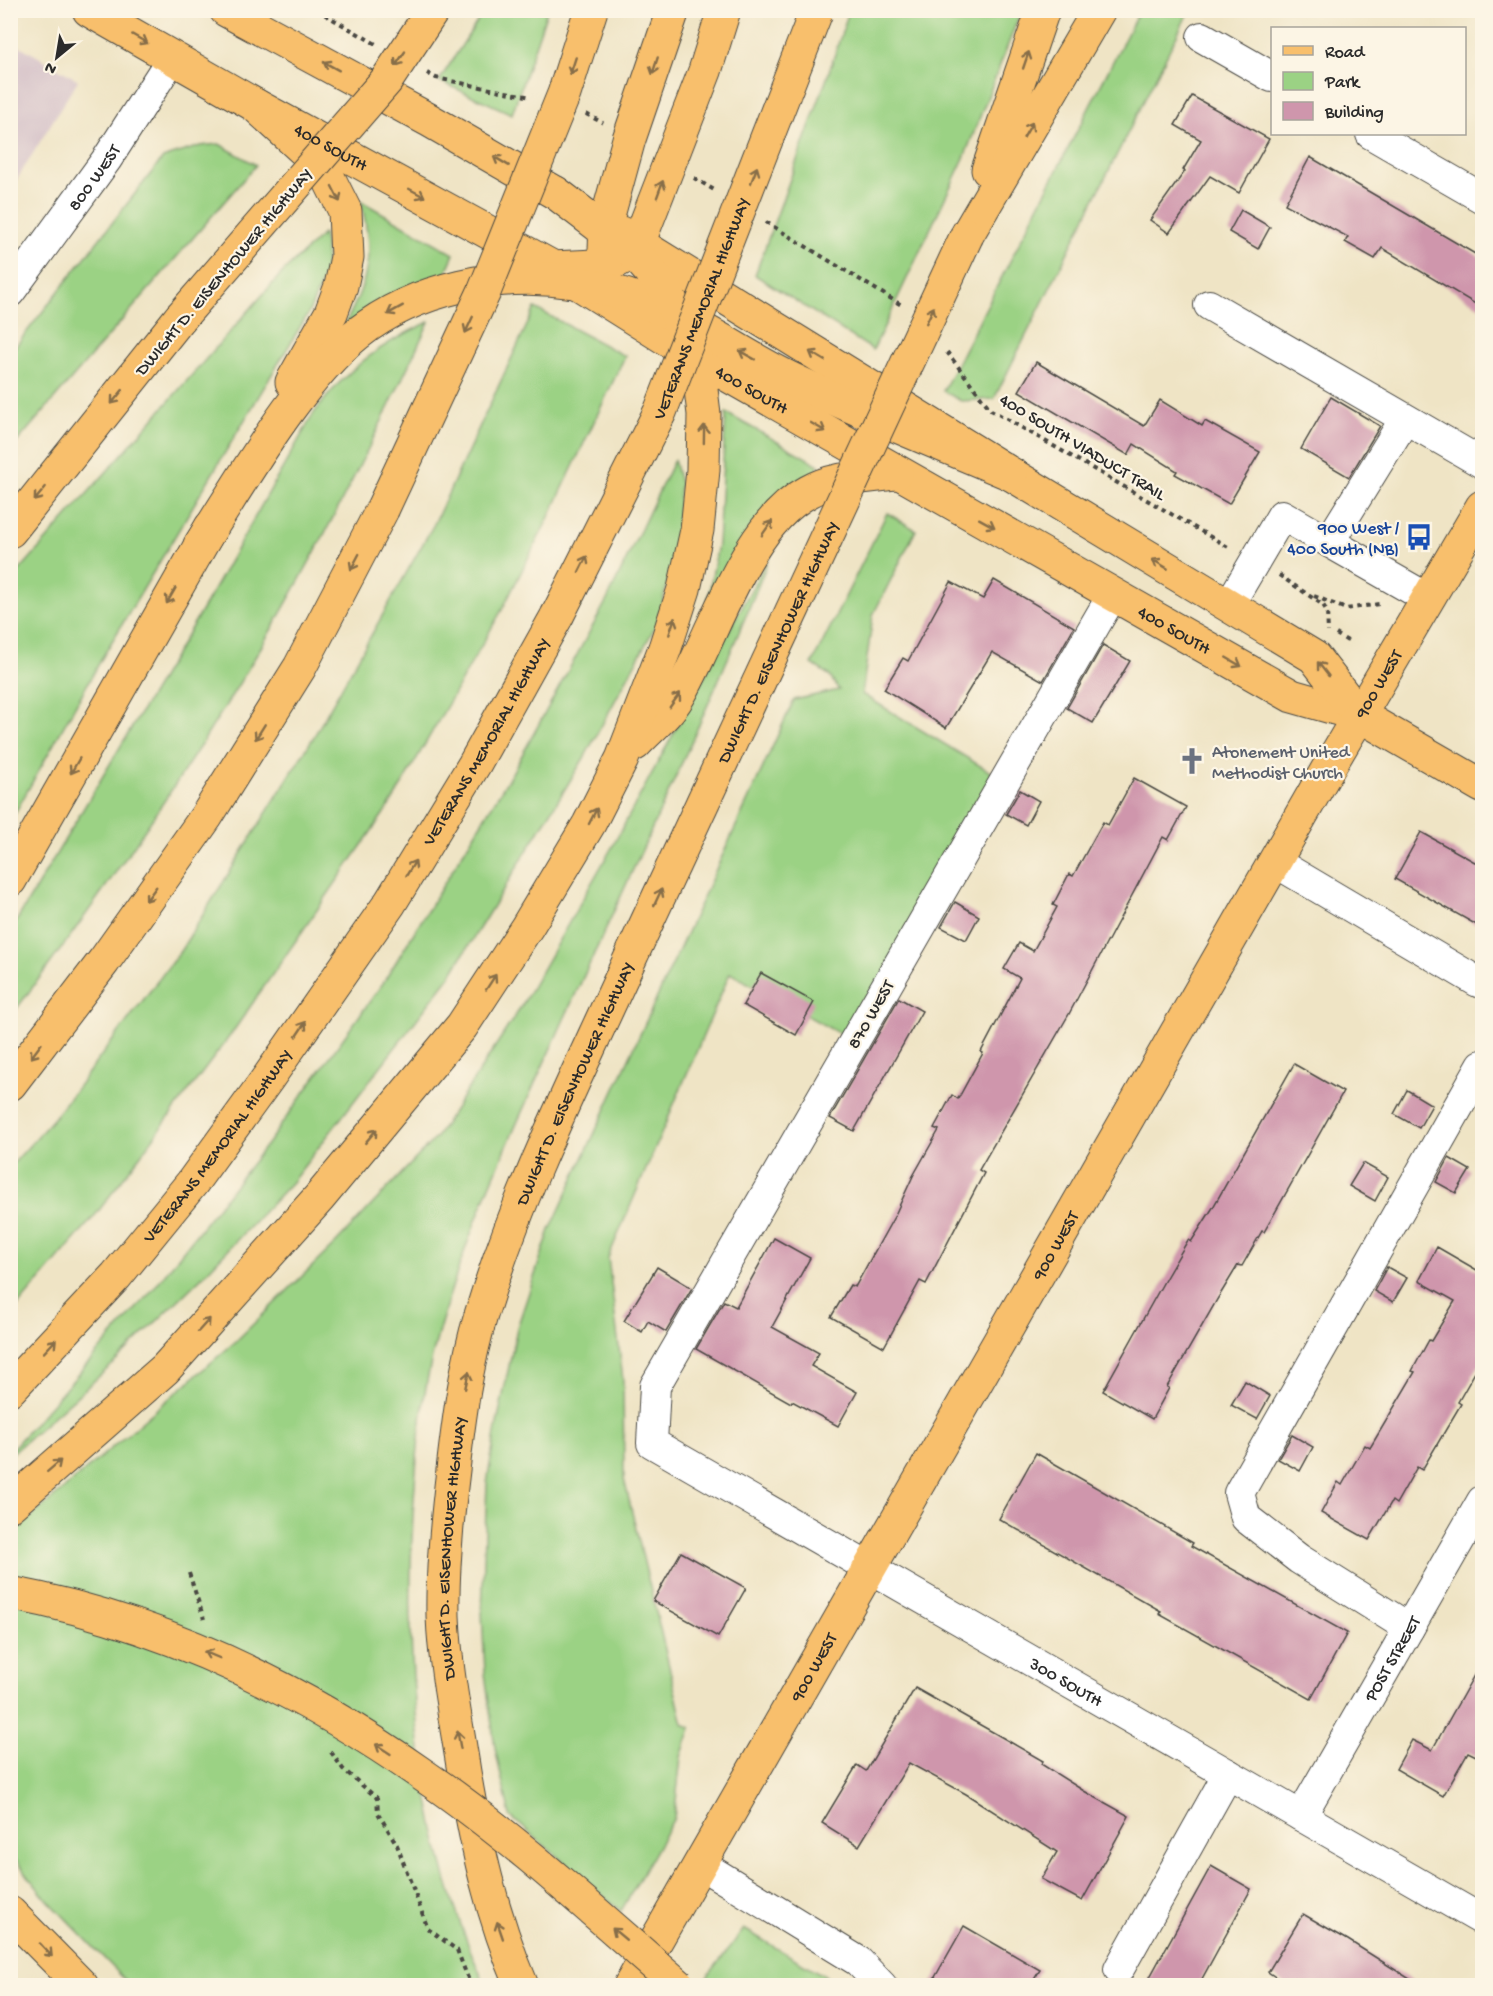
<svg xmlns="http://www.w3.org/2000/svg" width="1493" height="1996" font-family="'Gochi Hand',sans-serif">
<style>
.industrial{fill:#d2bdc6}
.green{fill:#9bd284;stroke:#637e58;stroke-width:1.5}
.building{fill:#cf96ac}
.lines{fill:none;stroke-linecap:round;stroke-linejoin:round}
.minor-casing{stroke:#484742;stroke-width:32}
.major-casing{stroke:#484742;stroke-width:35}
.highway-casing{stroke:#484742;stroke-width:35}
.path{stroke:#484742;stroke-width:4;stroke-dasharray:4.5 4.5;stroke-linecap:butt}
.minor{stroke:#fff;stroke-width:30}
.major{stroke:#f8bf6c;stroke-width:33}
.highway{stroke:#f8bf6c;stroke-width:33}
.highway-bridge-casing{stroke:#484742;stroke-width:35;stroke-linecap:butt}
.highway-bridge{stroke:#f8bf6c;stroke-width:33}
.oneway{stroke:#876e48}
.labels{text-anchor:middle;stroke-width:4.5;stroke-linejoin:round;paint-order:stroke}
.street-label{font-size:18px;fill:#2b2b2b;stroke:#fcf5e5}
.transit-label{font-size:18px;fill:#164399;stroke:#fcf5e5;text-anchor:end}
.worship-label{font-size:18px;fill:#5b616d;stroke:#fcf5e5;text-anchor:start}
</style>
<rect width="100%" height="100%" fill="#fcf5e5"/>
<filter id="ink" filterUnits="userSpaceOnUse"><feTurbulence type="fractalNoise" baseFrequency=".0167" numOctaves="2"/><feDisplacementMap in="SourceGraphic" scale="12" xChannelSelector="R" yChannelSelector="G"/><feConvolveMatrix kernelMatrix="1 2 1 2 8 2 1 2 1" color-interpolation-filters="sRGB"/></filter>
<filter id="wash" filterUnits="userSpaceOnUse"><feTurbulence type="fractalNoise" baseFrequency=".008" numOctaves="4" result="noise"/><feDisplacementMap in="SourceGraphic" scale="24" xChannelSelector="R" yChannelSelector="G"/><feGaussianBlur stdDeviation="1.35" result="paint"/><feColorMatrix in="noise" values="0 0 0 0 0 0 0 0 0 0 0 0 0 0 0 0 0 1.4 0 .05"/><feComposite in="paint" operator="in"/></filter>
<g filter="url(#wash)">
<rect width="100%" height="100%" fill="#efe4c5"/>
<path class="industrial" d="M11,41L78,80L11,189Z"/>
<g class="green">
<path d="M484,11H547L512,114L439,81Z"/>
<path d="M849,11H1021L964,158L873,350L755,275L827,78Z"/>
<path d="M1139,11H1189L994,399L961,401L943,391Z"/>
<path d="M219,144L256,165L11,449V352L163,158L200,146Z"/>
<path d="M361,201L454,254L443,279L340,334C368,280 375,261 361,201Z"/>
<path d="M323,234C331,267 321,285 308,314L105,653L11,820V580L281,274Z"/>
<path d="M535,308L625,356L552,511L503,608L393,800L232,1033L97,1213L11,1314V1166L54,1118L181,950L313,738L434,524Z"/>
<path d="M429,322C381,425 331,527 274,625C195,761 106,891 11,1016V930L206,603L314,413C347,369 378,345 429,322Z"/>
<path d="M726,413L819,465L814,475L707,604L718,544Z"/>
<path d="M674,460L680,483L675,553L657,623L584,758L450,976L292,1182L200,1279L112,1365L11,1454V1450L150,1293L268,1143L383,983L512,773L607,600Z"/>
<path d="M887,513L916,530L873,615L862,694L997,776L849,1039L730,973L608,1258L623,1380L624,1479L683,1724L691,1728L681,1757L674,1818L621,1911L510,1816L495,1748L485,1673L482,1612L487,1484L495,1433L517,1328L550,1230L794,700L839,690L829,675L812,664Z"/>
<path d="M772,551C710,709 636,862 565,1017C515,1127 461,1239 432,1357C420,1409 416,1463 413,1516C404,1674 419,1840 485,1985H130L42,1894L11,1854V1534L235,1342L336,1243L438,1135L522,1005L611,849Z"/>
<path d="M744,1929L840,1985H763L761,1979L751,1985H709L704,1981Z"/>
</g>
<g id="blocks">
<g class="building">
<path d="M1192,96L1269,139L1239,193L1210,176L1169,233L1150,220L1185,171L1183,170L1201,140L1175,125Z"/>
<path d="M1310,157L1482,258V308L1382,248L1375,259L1345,242L1348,237L1285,204Z"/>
<path d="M1241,210L1270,227L1258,249L1229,232Z"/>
<path d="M1036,362L1144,426L1160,400L1202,426L1205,421L1260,452L1229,504L1175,474L1177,471L1134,444L1128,455L1019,391Z"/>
<path d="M1331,397L1380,426L1349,477L1301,449Z"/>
<path d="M994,580L1074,627L1043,681L992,652L946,728L884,689L903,658L908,661L951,582L983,599Z"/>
<path d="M1103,645L1130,661L1093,723L1067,708Z"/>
<path d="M1134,778L1186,807L1168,840L1163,837L1069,1014L979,1170L984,1173L926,1284L920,1281L884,1347L831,1317L850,1285L855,1287L895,1215L913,1176L939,1130L934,1128L952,1095L958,1099L983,1053L981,1052L1020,978L1004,969L1019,943L1033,951L1057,907L1053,905L1069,874L1073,876L1103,822L1108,825Z"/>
<path d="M1020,790L1039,801L1026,825L1006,814Z"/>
<path d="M1421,832L1482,866V928L1395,879Z"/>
<path d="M955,902L979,916L966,940L941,927Z"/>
<path d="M761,973L814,1002L796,1035L743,1005Z"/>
<path d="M899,998L922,1011L854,1131L830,1118Z"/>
<path d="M1294,1064L1343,1092L1264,1232L1262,1231L1242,1266L1238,1265L1218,1298L1167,1387L1169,1388L1152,1419L1103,1391L1167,1276L1188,1240L1191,1242L1212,1209Z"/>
<path d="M1407,1090L1432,1105L1419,1128L1394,1114Z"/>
<path d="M1449,1158L1470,1170L1456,1193L1436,1182Z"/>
<path d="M1363,1163L1388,1177L1375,1201L1349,1186Z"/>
<path d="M774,1238L810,1258L772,1327L819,1353L811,1366L857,1392L838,1426L792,1401L791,1403L696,1349L724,1301L736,1307Z"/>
<path d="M1437,1247L1482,1273V1360L1458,1402L1461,1404L1422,1470L1417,1467L1396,1504L1392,1501L1369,1540L1321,1513L1338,1482L1342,1485L1365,1445L1370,1448L1415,1372L1412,1371L1429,1340L1431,1341L1455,1301L1419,1281Z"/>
<path d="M657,1267L692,1288L666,1332L648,1321L642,1332L624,1321Z"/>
<path d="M1387,1267L1407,1278L1393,1302L1374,1291Z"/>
<path d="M1245,1381L1270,1396L1257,1419L1231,1405Z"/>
<path d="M1292,1435L1313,1447L1300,1471L1278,1459Z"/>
<path d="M1036,1453L1193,1543L1191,1546L1347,1633L1311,1699L1159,1614L1161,1611L999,1519Z"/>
<path d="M681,1552L746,1588L718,1637L653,1601Z"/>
<path d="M1482,1661V1744L1476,1756L1468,1752L1443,1796L1396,1769L1412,1740L1432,1750Z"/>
<path d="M915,1688L1005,1739L1043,1761L1041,1764L1084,1791L1129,1816L1082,1901L1041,1879L1057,1852L966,1794L909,1763L859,1846L822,1823L857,1765L866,1771Z"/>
<path d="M1211,1866L1251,1889L1198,1986H1145Z"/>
<path d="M1303,1914L1348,1940L1421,1986H1289L1268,1972Z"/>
<path d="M964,1926L1040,1970L1030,1986H930Z"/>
</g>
</g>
</g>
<g filter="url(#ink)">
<use href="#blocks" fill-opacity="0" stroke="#484742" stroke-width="1.5"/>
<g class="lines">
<defs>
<g id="minor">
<path d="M1202,37L1272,77"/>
<path d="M1371,134L1482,198"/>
<path id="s1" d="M10,292L107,159L172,58"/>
<path d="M1209,305L1482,463"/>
<path d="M1405,419L1329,542L1427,598"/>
<path id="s2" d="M1113,594L655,1386L652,1443L1482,1920"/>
<path d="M1229,605L1282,515L1329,542"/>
<path d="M1275,862L1478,982"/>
<path d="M1409,1628L1299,1559L1246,1518L1239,1493L1482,1065"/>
<path id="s3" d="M1301,1816L1482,1501"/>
<path d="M700,1864L858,1961L882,1986"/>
<path d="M1119,1969L1228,1774"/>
</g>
<g id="major">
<path id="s4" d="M89,10L255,105L554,268L694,356L1292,696L1359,715L1482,786"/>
<path d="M226,10L429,120L554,192"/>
<path d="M621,233L1011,474L1314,657L1359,715"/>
<path id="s5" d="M630,1986L1330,765L1482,507"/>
</g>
<g id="highway">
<path d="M255,105L303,149L326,173L345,211L347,257L341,286L331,313L292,382"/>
<path d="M988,170L1043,10"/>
<path d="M967,235L1099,10"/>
<path d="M605,250L606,223L629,139L673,10"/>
<path d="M554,268C585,265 620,271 638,244L705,71L724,10"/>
<path d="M10,531L180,318"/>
<path d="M200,545C242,481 297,382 357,334C415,288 501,270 574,282C609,288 648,302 680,318C717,335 750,359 787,377C860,412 936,442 1011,474"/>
<path d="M635,744C649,729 668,714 678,697C714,636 744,526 808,492C834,477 868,477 896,473"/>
<path d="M10,880L211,527"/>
<path d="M10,1084L104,961L206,817L300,667L382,510"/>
<path id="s6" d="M10,1389L116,1276L192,1183L268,1078L390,903L474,765L557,616"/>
<path d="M10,1505L165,1369L319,1198L462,1026L527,927L589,824L622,759L665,648L684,589L697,530L703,470L704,414L698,365L666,289L633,252L556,193"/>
<path d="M10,1913L82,1986"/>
<path id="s7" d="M522,1986C491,1913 477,1848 464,1772C456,1720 445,1668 443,1616C442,1567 447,1519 453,1470C459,1418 466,1365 481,1315C519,1189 580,1070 634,950"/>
</g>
</defs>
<use href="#minor" class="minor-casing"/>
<use href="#major" class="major-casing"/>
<use href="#highway" class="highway-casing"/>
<g class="path">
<path d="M317,10L376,44"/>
<path d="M427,73L436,78L531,97"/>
<path d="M586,114L603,123"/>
<path d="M694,178L716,191"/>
<path d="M766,222L903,306"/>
<path d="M947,352L991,410L1230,548"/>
<path d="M1279,575L1323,605L1327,611L1328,632"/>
<path d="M1314,596L1346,609L1379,604"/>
<path d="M1336,634L1351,643"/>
<path d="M189,1573L204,1619"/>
<path d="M331,1752L343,1769L377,1798L378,1813L397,1845L428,1929L457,1950L471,1986"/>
</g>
<use href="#minor" class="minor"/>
<use href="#major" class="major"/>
<use href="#highway" class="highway"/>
<defs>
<g id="highway-bridge">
<path d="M180,318L386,81L433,10"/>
<path d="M382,510L484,292L564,94L591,10"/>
<path id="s8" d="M557,616L660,412L816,12"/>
<path id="s9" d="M634,950L967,235"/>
<path d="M10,1593C160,1621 299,1688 423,1775C514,1837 596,1914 679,1986"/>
</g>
</defs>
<use href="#highway-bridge" class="highway-bridge-casing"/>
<use href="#highway-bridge" class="highway-bridge"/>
</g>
<defs><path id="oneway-shaft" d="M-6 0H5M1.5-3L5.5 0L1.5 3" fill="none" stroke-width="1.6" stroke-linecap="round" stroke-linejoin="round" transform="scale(1.5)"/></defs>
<g class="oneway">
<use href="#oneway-shaft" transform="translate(140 39) rotate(30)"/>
<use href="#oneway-shaft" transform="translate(400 59) rotate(124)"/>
<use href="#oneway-shaft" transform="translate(1026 60) rotate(-71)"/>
<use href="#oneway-shaft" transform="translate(331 66) rotate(-151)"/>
<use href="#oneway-shaft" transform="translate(573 66) rotate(108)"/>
<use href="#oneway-shaft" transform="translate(655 66) rotate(108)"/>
<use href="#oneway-shaft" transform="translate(1028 130) rotate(-60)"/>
<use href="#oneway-shaft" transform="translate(501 161) rotate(-149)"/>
<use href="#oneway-shaft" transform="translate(754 175) rotate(-69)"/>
<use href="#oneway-shaft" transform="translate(660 189) rotate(-70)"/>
<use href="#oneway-shaft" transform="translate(417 193) rotate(28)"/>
<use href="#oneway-shaft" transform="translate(336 194) rotate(63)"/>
<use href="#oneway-shaft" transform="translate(395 310) rotate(151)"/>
<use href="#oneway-shaft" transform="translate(930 315) rotate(-65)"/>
<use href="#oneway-shaft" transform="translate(469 325) rotate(115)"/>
<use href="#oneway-shaft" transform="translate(747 355) rotate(-151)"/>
<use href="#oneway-shaft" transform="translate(817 356) rotate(-149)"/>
<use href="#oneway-shaft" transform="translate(117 397) rotate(129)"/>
<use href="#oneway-shaft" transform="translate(818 427) rotate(30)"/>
<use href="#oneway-shaft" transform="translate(704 434) rotate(-89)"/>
<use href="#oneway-shaft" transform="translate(40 494) rotate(129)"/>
<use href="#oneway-shaft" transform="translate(987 523) rotate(29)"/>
<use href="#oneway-shaft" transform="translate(767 528) rotate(-55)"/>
<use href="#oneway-shaft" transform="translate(355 562) rotate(118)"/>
<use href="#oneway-shaft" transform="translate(583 564) rotate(-63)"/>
<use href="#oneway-shaft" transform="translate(1160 564) rotate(-149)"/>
<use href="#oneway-shaft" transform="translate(171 596) rotate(120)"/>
<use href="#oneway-shaft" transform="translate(672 626) rotate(-72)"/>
<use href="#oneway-shaft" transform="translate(1234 662) rotate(30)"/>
<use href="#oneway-shaft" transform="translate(1323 669) rotate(-128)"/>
<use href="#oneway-shaft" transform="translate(675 700) rotate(-54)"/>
<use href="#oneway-shaft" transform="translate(260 732) rotate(122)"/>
<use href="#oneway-shaft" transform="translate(75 766) rotate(120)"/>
<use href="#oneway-shaft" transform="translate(593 816) rotate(-63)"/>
<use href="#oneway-shaft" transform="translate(411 868) rotate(-59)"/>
<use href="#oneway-shaft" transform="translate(151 894) rotate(126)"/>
<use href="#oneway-shaft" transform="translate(658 897) rotate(-65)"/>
<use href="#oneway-shaft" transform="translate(491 982) rotate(-57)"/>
<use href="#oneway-shaft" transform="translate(301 1029) rotate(-56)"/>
<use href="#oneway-shaft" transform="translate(36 1051) rotate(127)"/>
<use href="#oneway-shaft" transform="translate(371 1136) rotate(-50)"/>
<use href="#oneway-shaft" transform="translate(204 1325) rotate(-48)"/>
<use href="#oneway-shaft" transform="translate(50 1346) rotate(-47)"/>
<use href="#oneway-shaft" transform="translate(467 1380) rotate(-78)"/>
<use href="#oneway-shaft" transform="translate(54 1466) rotate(-41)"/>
<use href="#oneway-shaft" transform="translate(212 1655) rotate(-157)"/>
<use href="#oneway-shaft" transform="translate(459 1740) rotate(-100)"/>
<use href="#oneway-shaft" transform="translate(383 1749) rotate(-147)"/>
<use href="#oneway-shaft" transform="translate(500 1930) rotate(-109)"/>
<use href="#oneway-shaft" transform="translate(619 1934) rotate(-140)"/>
<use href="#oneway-shaft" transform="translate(46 1950) rotate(47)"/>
</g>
</g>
<defs>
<symbol id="bus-bare" viewBox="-9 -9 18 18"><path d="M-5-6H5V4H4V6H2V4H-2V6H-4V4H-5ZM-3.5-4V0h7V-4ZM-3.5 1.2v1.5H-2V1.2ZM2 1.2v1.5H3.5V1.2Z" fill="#1a4fb4" stroke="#fcf5e5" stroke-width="2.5" paint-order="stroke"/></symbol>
<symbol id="church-bare" viewBox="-9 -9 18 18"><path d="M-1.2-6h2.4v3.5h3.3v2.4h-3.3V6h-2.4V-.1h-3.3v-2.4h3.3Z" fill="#6b7280" stroke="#fcf5e5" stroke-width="2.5" paint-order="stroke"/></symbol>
</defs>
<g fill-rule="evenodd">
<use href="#bus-bare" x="1400" y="518" width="38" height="38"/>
<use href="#church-bare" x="1173" y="742" width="38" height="38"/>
</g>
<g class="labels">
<g class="street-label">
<text dy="6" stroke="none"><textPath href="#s4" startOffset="278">400 SOUTH</textPath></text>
<text dy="6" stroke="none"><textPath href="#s1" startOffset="142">800 WEST</textPath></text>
<text transform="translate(223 271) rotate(-50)" y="6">DWIGHT D. EISENHOWER HIGHWAY</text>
<text dy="6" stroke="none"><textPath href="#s8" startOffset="340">VETERANS MEMORIAL HIGHWAY</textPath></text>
<text dy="6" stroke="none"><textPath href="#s4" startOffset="764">400 SOUTH</textPath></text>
<text transform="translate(1083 446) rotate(31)" y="6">400 SOUTH VIADUCT TRAIL</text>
<text dy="6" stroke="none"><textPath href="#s4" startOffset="1250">400 SOUTH</textPath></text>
<text dy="6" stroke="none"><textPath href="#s9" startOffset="340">DWIGHT D. EISENHOWER HIGHWAY</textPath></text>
<text dy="6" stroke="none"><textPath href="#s5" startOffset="1502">900 WEST</textPath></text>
<text dy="6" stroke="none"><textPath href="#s6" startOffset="806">VETERANS MEMORIAL HIGHWAY</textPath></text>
<text transform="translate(870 1014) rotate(-60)" y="6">870 WEST</text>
<text dy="6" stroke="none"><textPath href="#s7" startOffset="934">DWIGHT D. EISENHOWER HIGHWAY</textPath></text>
<text dy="6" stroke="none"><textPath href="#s6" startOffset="320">VETERANS MEMORIAL HIGHWAY</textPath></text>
<text dy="6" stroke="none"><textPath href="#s5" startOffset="854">900 WEST</textPath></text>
<text dy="6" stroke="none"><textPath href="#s7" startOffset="448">DWIGHT D. EISENHOWER HIGHWAY</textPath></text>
<text dy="6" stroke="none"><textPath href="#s3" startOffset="182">POST STREET</textPath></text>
<text dy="6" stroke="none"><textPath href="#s5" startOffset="368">900 WEST</textPath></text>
<text dy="6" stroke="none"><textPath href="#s2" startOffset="1450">300 SOUTH</textPath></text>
</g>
<g class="transit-label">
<text x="1399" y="533">900 West /<tspan x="1399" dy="21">400 South (NB)</tspan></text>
</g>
<g class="worship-label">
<text x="1212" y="757">Atonement United<tspan x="1212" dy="21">Methodist Church</tspan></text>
</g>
</g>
<rect width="1493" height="1996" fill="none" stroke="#fcf5e5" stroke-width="36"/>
<rect x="1271" y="27" width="195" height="108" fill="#fcf5e5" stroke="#a8a49b" stroke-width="1.5"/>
<rect x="1283" y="46" width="30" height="9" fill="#f8bf6c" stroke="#a8a49b" stroke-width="1.5"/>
<text x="1325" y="57" font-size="18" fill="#2b2b2b">Road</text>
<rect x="1283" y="72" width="30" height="18" fill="#9bd284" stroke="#a8a49b" stroke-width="1.5"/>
<text x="1325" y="87" font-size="18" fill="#2b2b2b">Park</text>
<rect x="1283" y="102" width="30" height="18" fill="#cf96ac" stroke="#a8a49b" stroke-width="1.5"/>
<text x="1325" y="117" font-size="18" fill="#2b2b2b">Building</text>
<g transform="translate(57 57) rotate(210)" stroke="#fcf5e5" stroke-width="4.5" paint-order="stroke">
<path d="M0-4.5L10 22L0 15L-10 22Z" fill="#2b2b2b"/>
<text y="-9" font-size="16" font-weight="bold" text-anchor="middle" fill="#2b2b2b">N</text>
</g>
</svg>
